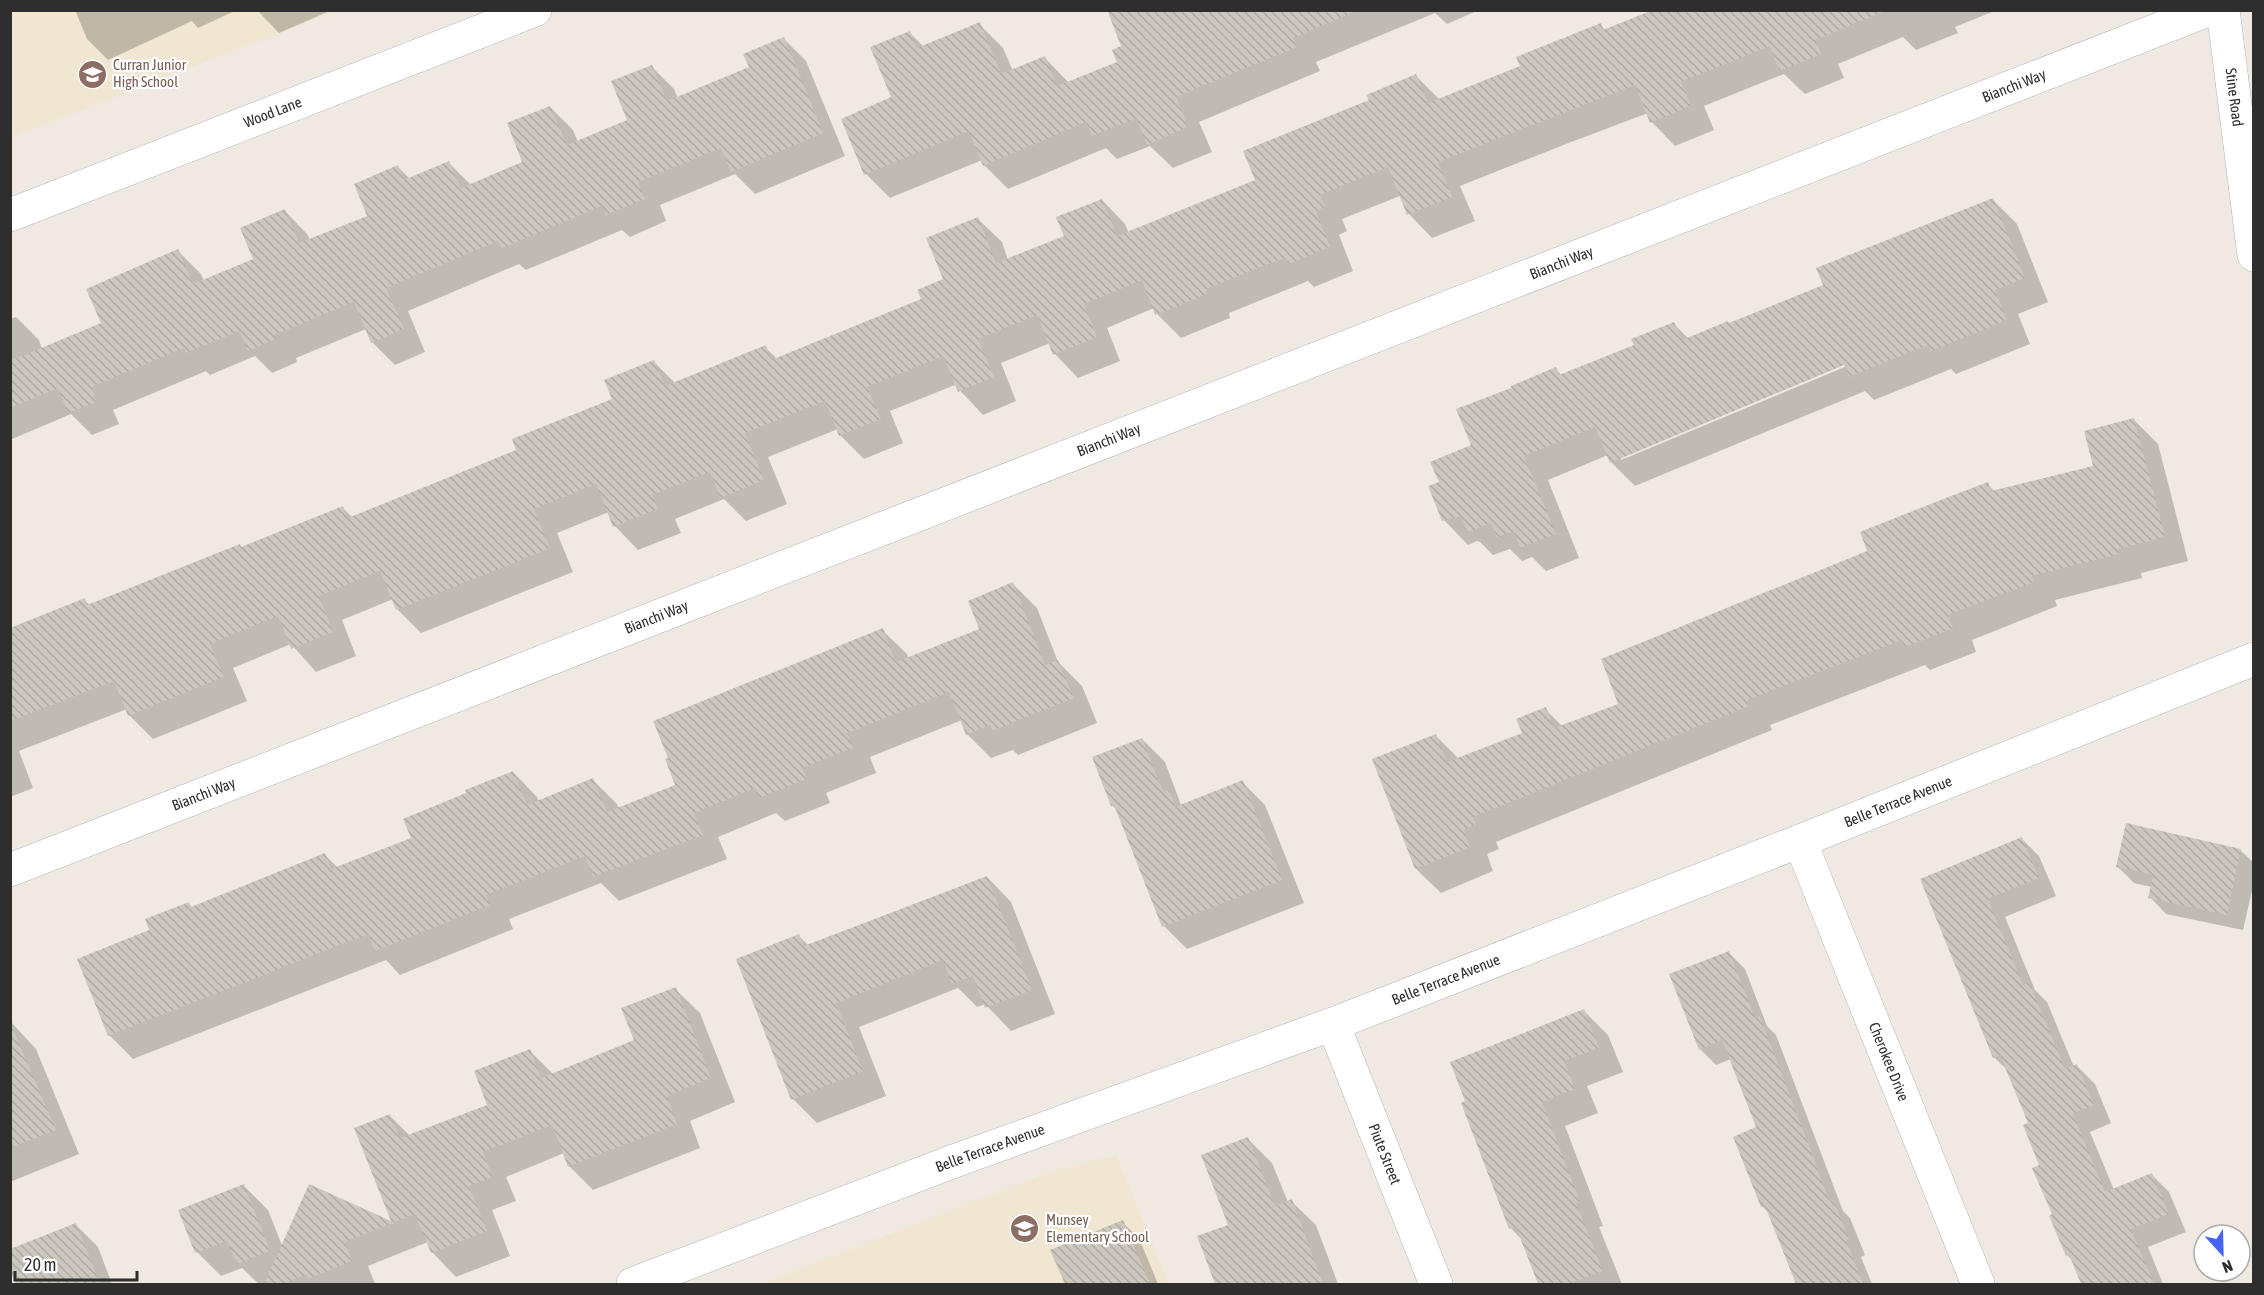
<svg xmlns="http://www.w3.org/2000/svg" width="2264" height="1295" font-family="'Asap Condensed',sans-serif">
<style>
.education{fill:#f0e6d1}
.shadow{fill:#0003;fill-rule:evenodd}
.building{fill:url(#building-back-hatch)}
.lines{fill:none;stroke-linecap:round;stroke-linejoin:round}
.minor-casing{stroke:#b4b7c1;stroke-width:34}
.minor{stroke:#fff;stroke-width:33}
.labels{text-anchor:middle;stroke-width:4.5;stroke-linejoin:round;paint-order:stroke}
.education-label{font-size:15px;fill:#785e54;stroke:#fff;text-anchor:start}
.street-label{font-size:15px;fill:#2e2e2e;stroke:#fff}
</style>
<defs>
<pattern id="building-back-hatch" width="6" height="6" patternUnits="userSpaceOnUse" patternTransform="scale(1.5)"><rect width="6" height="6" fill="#cbc7bf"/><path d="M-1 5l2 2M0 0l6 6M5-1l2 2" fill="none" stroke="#afaba4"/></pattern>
</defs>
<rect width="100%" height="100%" fill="#efe9e1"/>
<g class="education">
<path d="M11,10H335V11L11,138Z"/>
<path d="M1116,1155L1169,1284H761L1045,1174Z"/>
</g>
<g class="shadow">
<path d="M75,10H237L198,28L192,21L108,60L87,39Z"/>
<path d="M257,10H332L279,33Z"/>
<path d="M1108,10H1479L1447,24L1435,13L1316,62L1320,71L1199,122L1212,152L1173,168L1150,146L1117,159L1106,148L1008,189L984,165L982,160L890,198L866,174L893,98L910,33L924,47L979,24L1003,48L1013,71L1045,58L1069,83L1119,63L1123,47Z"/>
<path d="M1657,10H1997L1955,27L1958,33L1916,50L1903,37L1838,64L1844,78L1805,94L1784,74L1704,106L1714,130L1675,146L1652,122L1648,113L1566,144L1460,186L1475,221L1432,238L1409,214L1400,196L1342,219L1347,231L1339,235L1353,271L1314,287L1308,281L1229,313L1230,318L1181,338L1157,314L1154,308L1107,328L1120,361L1078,378L1055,354L1050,343L1001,363L1016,401L983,415L955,385L890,411L903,443L864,459L840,435L838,429L768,457L787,504L746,521L724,499L675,519L681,533L638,550L615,526L609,512L557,533L573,572L421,633L397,609L393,599L342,620L356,656L316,672L291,644L233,668L247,701L196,722L153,739L129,715L127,709L19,751L33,788L10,797V630L84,600L90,605L240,546L242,548L343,508L353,518L518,451L614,400L654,362L675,383L765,347L777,359L923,300L945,280L978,219L1002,242L1008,260L1066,237L1102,200L1125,224L1129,233L1257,181L1371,101L1416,76L1440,100L1522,67L1600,25L1606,31Z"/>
<path d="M783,38L806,61L845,156L755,194L735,174L660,205L666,221L630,237L622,230L526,270L519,264L408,311L425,352L395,365L372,342L366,329L296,358L297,362L272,373L255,356L210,375L206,371L113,410L119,424L92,435L71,414L10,440V319L16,317L39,340L42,349L103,324L178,251L201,274L204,281L255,260L285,211L307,234L310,240L369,216L398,167L410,179L449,163L471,185L524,163L550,107L573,130L578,142L629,121L651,66L674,89L678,99L751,68Z"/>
<path d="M1993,200L2017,224L2048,302L2018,314L2030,344L1956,374L1951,369L1874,400L1865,391L1635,486L1611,462L1608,455L1548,480L1579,558L1546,571L1532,557L1522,561L1510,549L1493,555L1480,542L1477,541L1468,545L1444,520L1441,483L1473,446L1513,389L1556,369L1562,376L1636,346L1674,324L1689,339L1729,324L1825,286ZM1851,361L1852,364L1621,460V457Z"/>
<path d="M2134,420L2158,444L2188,561L2141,573L2142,578L2055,600L2057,606L1972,640L1976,652L1930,670L1925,665L1770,725L1772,730L1496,842L1499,849L1487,854L1493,871L1441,893L1416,869L1374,760L1435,735L1459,759L1524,734L1545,709L1562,726L1620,705L1869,552L1987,484L1995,492L2095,467Z"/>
<path d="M1013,584L1037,608L1058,662L1082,686L1097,723L1018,755L1013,750L991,758L967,734L962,720L870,757L876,773L826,793L830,803L785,821L776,813L718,837L727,859L619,901L601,883L509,919L513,929L400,975L386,960L133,1059L109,1035L151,931L188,903L193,908L324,854L338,868L413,839L468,794L513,772L537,797L539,802L593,780L617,804L619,809L677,786L882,630L907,654L909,659L981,629Z"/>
<path d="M1142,739L1165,762L1181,805L1242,782L1265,805L1304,903L1187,949L1164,926L1118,811L1112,805Z"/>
<path d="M2021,838L2039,856L2056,896L2005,917L2035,990L2047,1002L2074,1067L2077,1066L2095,1084L2111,1123L2090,1132L2114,1190L2151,1174L2169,1192L2186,1232L2148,1247L2163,1284H2083L2073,1261L2067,1255L2054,1215L2030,1124L2008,1071L1994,1057L1922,880Z"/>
<path d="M2240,850L2254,863V882L2243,930L2166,914L2150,897L2152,887L2134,883L2118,867Z"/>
<path d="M987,877L1011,902L1055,1014L1011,1031L985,1004L977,1007L958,988L859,1027L886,1096L817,1123L793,1099L799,936L809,946Z"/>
<path d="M1729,953L1745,969L1767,1026L1776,1035L1843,1211L1850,1218L1865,1255L1861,1257L1872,1284H1798L1770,1214L1762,1206L1758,1128L1731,1059L1716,1065L1700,1049Z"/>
<path d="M675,989L700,1013L735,1102L690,1121L700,1148L593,1190L569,1166L564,1153L506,1177L516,1201L492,1210L510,1256L456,1277L432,1252L428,1242L368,1266L375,1284H259L242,1268L221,1276L197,1252L244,1186L268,1210L283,1248L310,1186L394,1224L356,1129L390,1116L410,1136L489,1106L530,1051L553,1074L636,1041Z"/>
<path d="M1584,1011L1608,1035L1623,1072L1587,1086L1598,1113L1565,1126L1603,1226L1599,1227L1622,1284H1540L1522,1240L1511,1228L1463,1104Z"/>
<path d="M10,1021L36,1049L79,1154L10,1182Z"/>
<path d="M1248,1139L1272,1163L1288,1202L1291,1201L1316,1225L1338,1284H1221L1214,1277L1230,1226Z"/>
<path d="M1122,1222L1139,1238L1158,1284H1066L1052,1251Z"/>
<path d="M76,1225L98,1247L112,1284H17L10,1267Z"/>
</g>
<g class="building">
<path d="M1107,10L1356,11L1293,38L1297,47L1176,97L1188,127L1147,145L1136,118L1092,136L1086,122L983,166L969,131L864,175L841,119L891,97L870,47L910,31L917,48L980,22L1001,74L1045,56L1057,86L1117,62L1112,50L1121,46Z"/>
<path d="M1653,10L1883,12L1815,40L1821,54L1779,71L1770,46L1681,82L1691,106L1650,123L1635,85L1438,162L1452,197L1407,215L1388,167L1320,195L1325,207L1316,211L1330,247L1289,264L1286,257L1206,289L1207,294L1155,315L1142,280L1084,304L1097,337L1053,355L1037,315L978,339L994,377L958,392L943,356L867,387L881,419L839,436L825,401L745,433L764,480L720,498L710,472L652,495L658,509L613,527L596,484L534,509L550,548L509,565L396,610L380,571L319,596L333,632L291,649L278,616L210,644L224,677L172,698L128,716L114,681L10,721V628L85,598L87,605L240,544L241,547L343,506L348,518L516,450L512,439L612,399L604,380L654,360L665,386L766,345L771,360L921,299L917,290L943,279L926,238L978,217L996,263L1064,236L1056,217L1102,199L1117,236L1255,180L1243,151L1369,100L1366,95L1416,74L1428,103L1520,66L1516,57L1601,23L1603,30Z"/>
<path d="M784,37L823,133L731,172L721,148L638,182L645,199L606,215L602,206L502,248L498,241L386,288L404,329L371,343L354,302L274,335L276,339L248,351L239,331L186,353L184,348L91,387L97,402L68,413L58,388L10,408V361L101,323L86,289L178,249L193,284L253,259L240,228L285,209L299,243L367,216L354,184L398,165L404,180L449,161L461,188L522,162L507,123L550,106L567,145L627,120L611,81L652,65L667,101L749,67L743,54Z"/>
<path d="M1993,198L2025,278L1995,290L2007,320L1931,351L1928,345L1849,377L1844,365L1610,463L1595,427L1524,456L1556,534L1520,548L1514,531L1497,538L1491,523L1468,532L1461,516L1442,521L1428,486L1439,482L1430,462L1471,445L1456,409L1511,388V386L1556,367L1559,375L1634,345L1631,339L1674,322L1682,340L1728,321L1729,323L1823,285L1816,268Z"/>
<path d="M2134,418L2165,537L2118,549L2119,554L2032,576L2034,582L1948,615L1953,628L1905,647L1902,640L1747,700L1749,706L1473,817L1476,824L1464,829L1470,847L1415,869L1372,759L1436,734L1447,762L1522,733L1516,719L1546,707L1554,728L1618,704L1601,659L1867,551L1860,532L1938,501L1988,482L1991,491L2093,466L2084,431Z"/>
<path d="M1013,582L1045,665L1058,660L1074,698L992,731L990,725L966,735L949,692L847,733L853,748L802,768L807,779L759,798L755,788L694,813L703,835L593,877L585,856L486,895L490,905L375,951L368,934L108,1036L77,959L149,930L145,919L189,902L191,907L325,853L331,869L411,838L403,819L466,793L465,790L513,771L527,805L593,778L607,812L675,785L665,759L668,758L653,721L883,628L896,662L979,629L968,601Z"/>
<path d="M1142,738L1163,792L1169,790L1175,807L1243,780L1282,880L1162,927L1114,805L1111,806L1092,757Z"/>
<path d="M2126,823L2241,849L2227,915L2148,898L2153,875L2116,867Z"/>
<path d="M2022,837L2039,878L1988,899L2023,985L2029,982L2065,1069L2077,1064L2094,1105L2073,1114L2105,1192L2152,1173L2169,1214L2131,1229L2154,1284H2081L2069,1254L2066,1256L2049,1216L2052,1214L2032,1168L2039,1165L2023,1125L2028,1123L2000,1055L1993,1058L1920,879Z"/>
<path d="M987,876L1032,990L985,1008L973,976L952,984L943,960L836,1003L863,1071L791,1100L736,959L799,934L804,946Z"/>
<path d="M1729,951L1755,1018L1760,1016L1830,1202L1834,1200L1849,1239L1846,1240L1863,1284H1796L1765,1206L1761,1207L1733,1137L1756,1127L1722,1040L1699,1050L1669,974Z"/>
<path d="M676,987L711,1078L667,1096L677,1124L568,1167L552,1125L483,1152L493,1177L469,1186L487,1231L431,1253L415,1214L345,1242L352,1261L308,1279L306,1275L282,1284H264L309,1184L391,1221L354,1128L390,1114L400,1138L487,1105L474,1071L530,1049L541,1078L634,1040L621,1008Z"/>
<path d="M1584,1009L1599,1048L1564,1061L1575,1089L1542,1102L1580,1202L1576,1203L1603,1271L1569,1284H1538L1516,1227L1509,1229L1461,1103L1465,1101L1450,1062Z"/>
<path d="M10,1022L56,1130L10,1148Z"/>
<path d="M1248,1137L1275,1206L1292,1199L1323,1284H1215L1197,1236L1228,1225L1201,1155Z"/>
<path d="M244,1184L270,1251L237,1264L227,1241L195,1253L178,1210Z"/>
<path d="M1123,1220L1150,1284H1065L1050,1250Z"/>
<path d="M76,1223L100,1284H16L10,1271V1249Z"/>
</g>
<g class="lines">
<defs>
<g id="minor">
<path id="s1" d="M2223,10L2254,255"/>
<path id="s2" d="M10,215L535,10"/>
<path id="s3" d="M1800,841L1978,1284"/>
<path id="s4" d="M10,870L2208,10"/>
<path id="s5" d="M1333,1024L1436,1284"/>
<path id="s6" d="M633,1284L949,1163L1333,1024L1800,841L2254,659"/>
</g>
</defs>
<use href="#minor" class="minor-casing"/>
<use href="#minor" class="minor"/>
</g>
<defs>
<symbol id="school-disc" viewBox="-11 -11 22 22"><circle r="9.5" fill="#8d6e63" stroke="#fff"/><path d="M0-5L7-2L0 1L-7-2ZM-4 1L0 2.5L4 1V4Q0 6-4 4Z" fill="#fff"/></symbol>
</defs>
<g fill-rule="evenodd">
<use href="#school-disc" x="76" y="58" width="33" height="33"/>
<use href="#school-disc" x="1008" y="1212" width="33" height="33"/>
</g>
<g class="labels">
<g class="education-label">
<text x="113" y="70">Curran Junior<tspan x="113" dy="17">High School</tspan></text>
<text x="1046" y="1225">Munsey<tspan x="1046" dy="17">Elementary School</tspan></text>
</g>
<g class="street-label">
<text dy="5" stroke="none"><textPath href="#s4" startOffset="2152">Bianchi Way</textPath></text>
<text dy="5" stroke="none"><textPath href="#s1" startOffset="88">Stine Road</textPath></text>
<text dy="5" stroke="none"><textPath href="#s2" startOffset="282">Wood Lane</textPath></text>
<text dy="5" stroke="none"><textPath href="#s4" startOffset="1666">Bianchi Way</textPath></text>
<text dy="5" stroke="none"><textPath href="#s4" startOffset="1180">Bianchi Way</textPath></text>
<text dy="5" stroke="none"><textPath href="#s4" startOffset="694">Bianchi Way</textPath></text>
<text dy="5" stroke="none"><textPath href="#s4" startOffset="208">Bianchi Way</textPath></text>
<text dy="5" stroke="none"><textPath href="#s6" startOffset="1354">Belle Terrace Avenue</textPath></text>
<text dy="5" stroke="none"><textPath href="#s6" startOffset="868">Belle Terrace Avenue</textPath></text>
<text dy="5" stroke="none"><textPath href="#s3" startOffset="238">Cherokee Drive</textPath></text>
<text dy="5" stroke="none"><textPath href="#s6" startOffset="382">Belle Terrace Avenue</textPath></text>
<text dy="5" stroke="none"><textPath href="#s5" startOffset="140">Piute Street</textPath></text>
</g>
</g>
<rect width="2264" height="1295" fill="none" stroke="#2e2e2e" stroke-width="24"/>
<g transform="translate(2222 1253) rotate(158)"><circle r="28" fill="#ffffff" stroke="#ababab" stroke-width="1.5"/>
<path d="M0-4.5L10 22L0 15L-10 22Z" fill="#4264fb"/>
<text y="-9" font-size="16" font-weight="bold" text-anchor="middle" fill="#2e2e2e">N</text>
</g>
<path d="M15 1271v9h122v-9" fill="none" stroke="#2e2e2e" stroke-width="3"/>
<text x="24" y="1271" font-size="18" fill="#2e2e2e" stroke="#ffffff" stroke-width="4.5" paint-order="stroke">20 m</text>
</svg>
